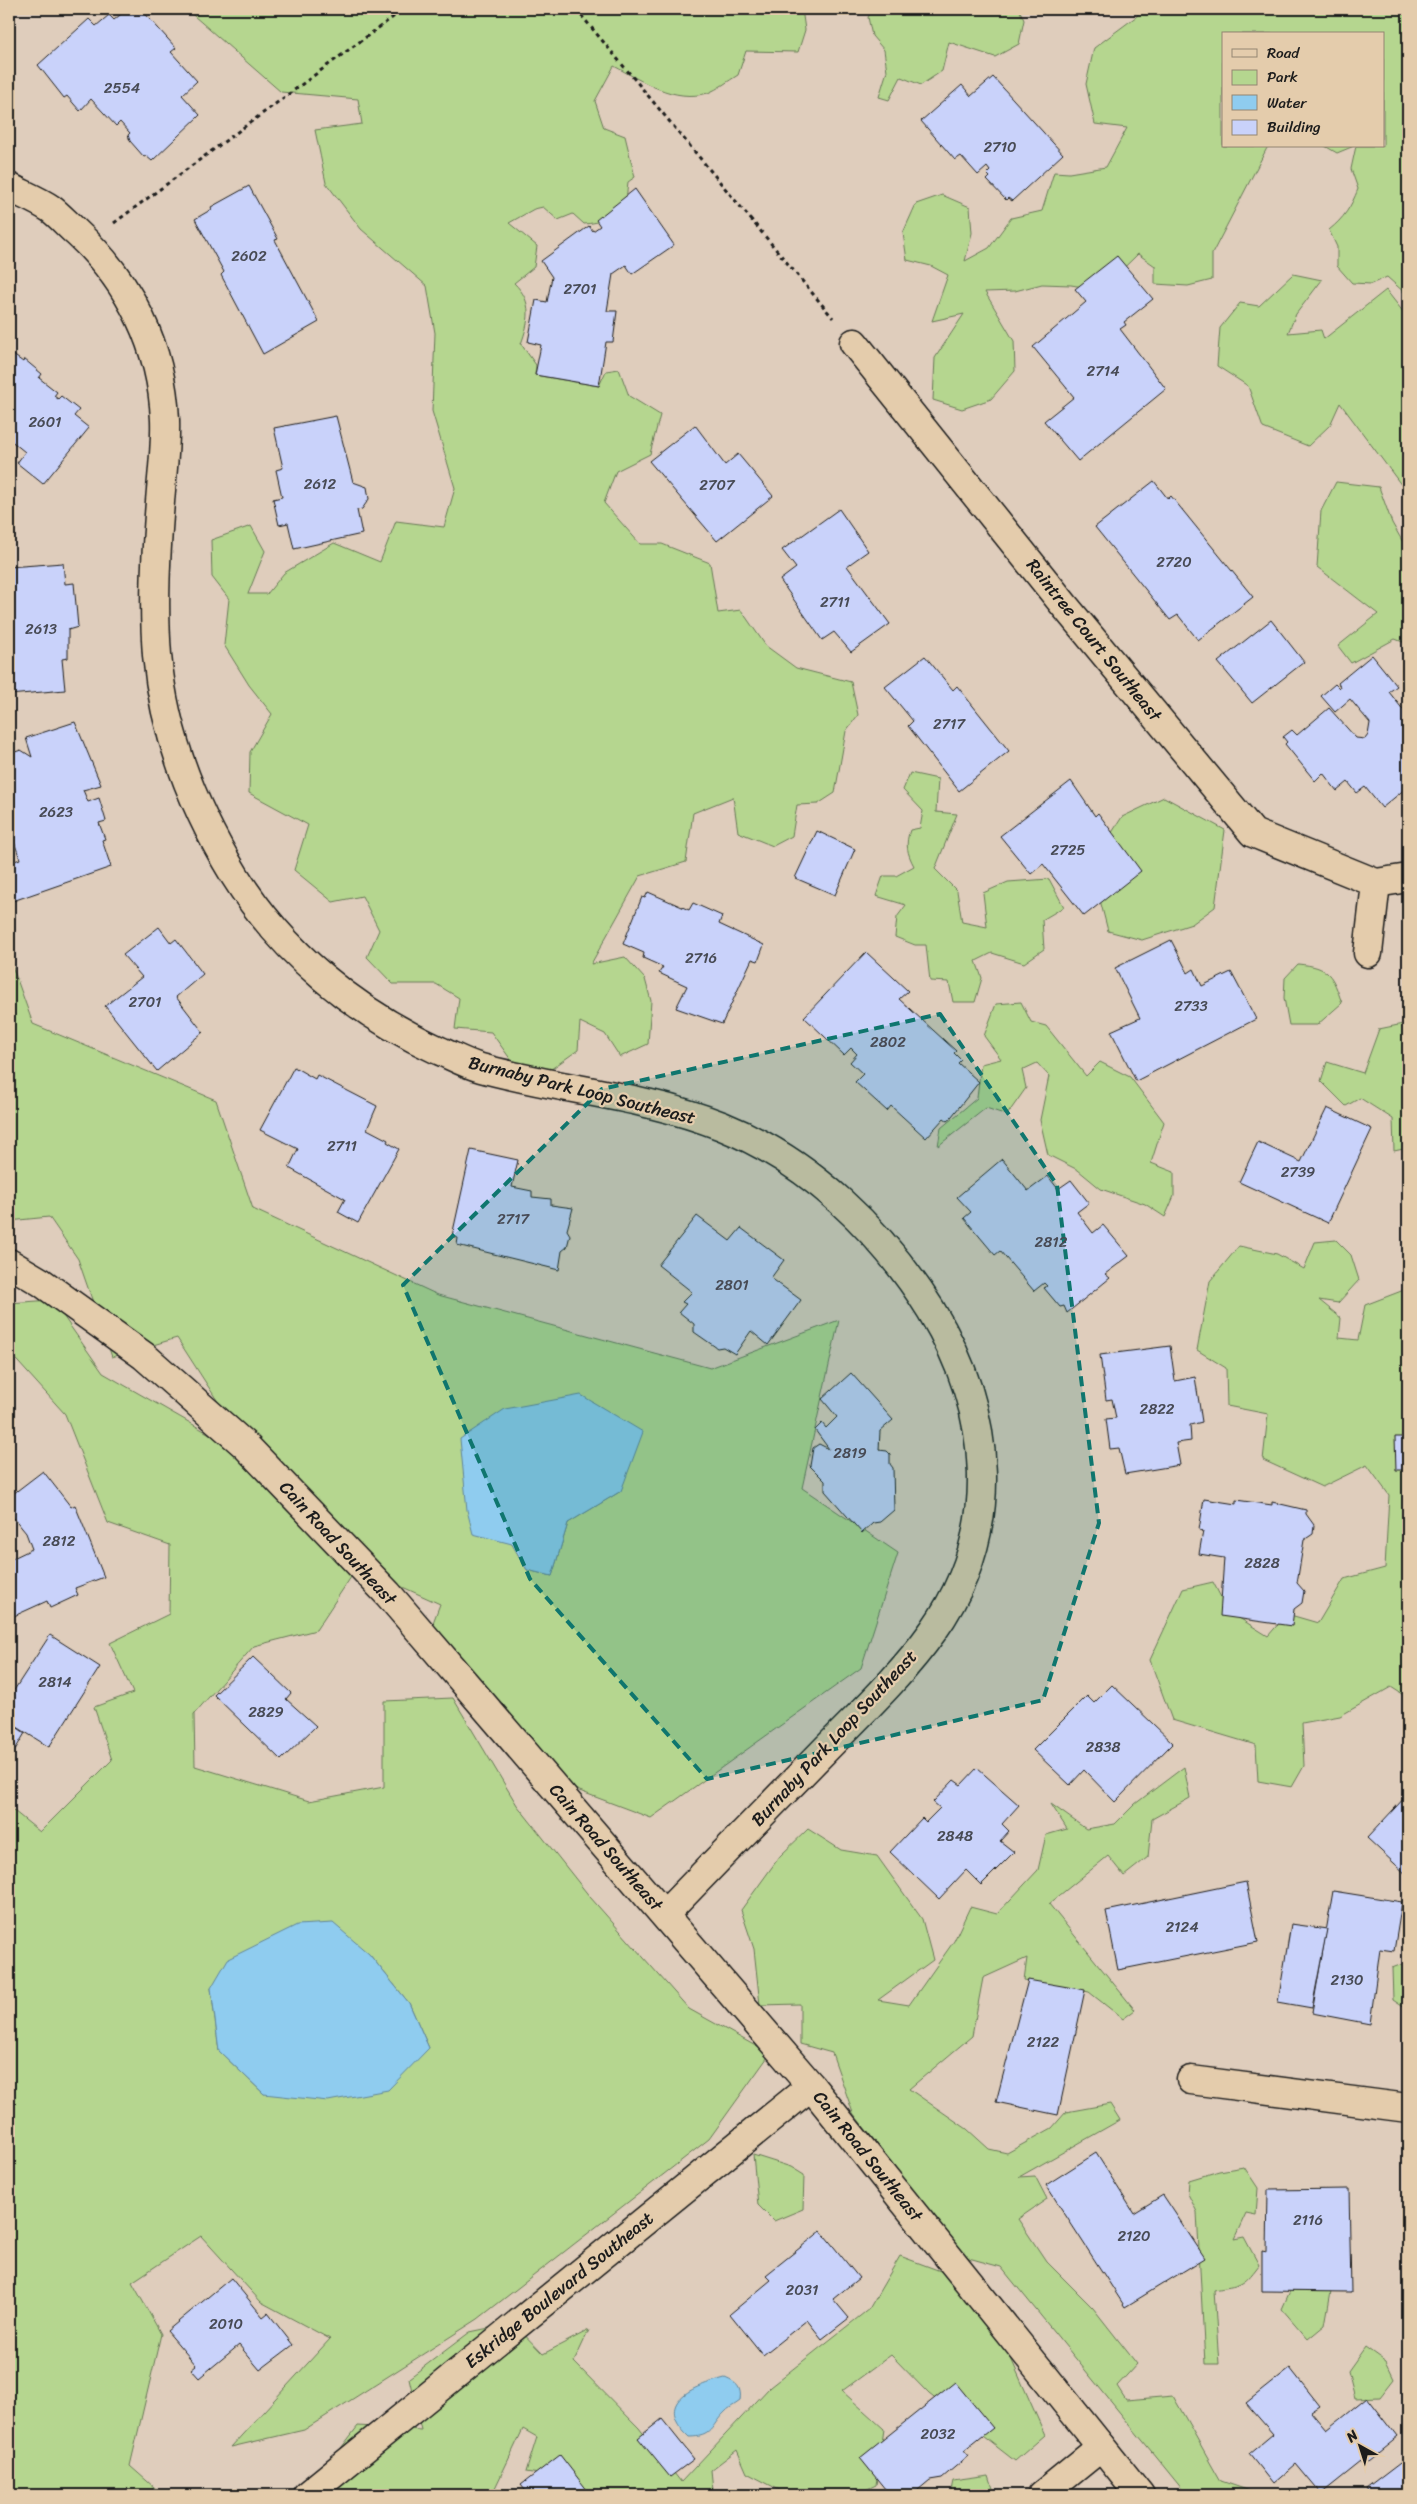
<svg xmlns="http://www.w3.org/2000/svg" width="1417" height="2504" font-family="Sriracha,sans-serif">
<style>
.green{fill:#b5d68f;stroke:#687956;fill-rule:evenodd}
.water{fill:#8fccef;stroke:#61869b}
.building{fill:#c9d2fa;stroke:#1c1c1c}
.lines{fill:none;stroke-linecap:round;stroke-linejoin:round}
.minor-casing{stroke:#1c1c1c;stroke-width:31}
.path{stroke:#1c1c1c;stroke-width:3;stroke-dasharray:4 4;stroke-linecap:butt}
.minor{stroke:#e4ccac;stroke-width:28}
.marked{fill:#0f766e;fill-opacity:0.2;stroke:#0f766e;stroke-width:4;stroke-dasharray:10 6;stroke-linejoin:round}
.labels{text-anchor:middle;stroke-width:4.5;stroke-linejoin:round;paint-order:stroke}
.number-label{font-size:15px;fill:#474a54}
.street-label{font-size:18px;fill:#1c1c1c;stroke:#e4ccac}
</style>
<rect width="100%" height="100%" fill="#dfcdbc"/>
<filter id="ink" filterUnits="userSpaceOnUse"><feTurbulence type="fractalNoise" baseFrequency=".02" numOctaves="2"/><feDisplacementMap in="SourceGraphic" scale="10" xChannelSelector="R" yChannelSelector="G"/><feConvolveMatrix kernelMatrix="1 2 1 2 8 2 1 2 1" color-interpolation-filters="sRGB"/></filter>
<g filter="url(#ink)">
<g class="green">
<path d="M186,9H802L805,30L798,52L746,51L738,75C728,81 718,89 708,93C674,103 642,81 614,66L595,101L604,128L625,136L635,177L628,182C627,188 627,197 625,202C617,218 599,223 584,224L573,214L558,220L543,207L534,209L509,223L537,246L534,267L514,283C534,302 529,322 521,344L536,365L535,375L599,386L606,371L619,369L629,396L660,415L650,454L616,471L604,503L640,544H662L710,563L718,613L741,610L766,646L796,668L851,682L858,715L846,731L835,793L818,804L797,805L792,836L773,846L738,832L733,797L693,813L686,862L640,876L591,964L625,957L645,979L651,1001L648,1044L620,1057L605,1034L580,1022L578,1050L547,1072L511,1060L491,1032L455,1029L459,998L436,984H393L367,957L379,930L362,896L333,902L294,870L308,825L249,793L250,752L272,714L249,685L224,645L229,599L212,577L211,540L251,526L265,551L248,594H267L284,573L334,543L380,562L396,521L444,527L455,488L432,411L435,333L427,286L361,229L326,183L315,130L362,124L358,99L281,92Z"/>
<path d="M873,9H1019L1024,20L1019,44L995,57L949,42L942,71L921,85L901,77L889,100L879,97L887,71L884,50L872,36L868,17Z"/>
<path d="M1141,9H1408V292L1405,293L1387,277L1371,284L1352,283L1337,266V247L1329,230C1344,218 1351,207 1358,189L1351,169L1356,146H1383V34H1223V146H1268L1212,254V280L1188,286L1155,284V266L1138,254L1101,290L1071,285L1042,284L1015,291L985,292L1014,341L1015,371L991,399L962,409L933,400L935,358L964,314L932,321L948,275L931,266L907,260L903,233L916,204L942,195L970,207L972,233L965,261L989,248L1011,218L1042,211L1054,172L1069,173L1106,167L1127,128L1095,124L1086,84L1094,48L1137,16Z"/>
<path d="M1325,146H1354L1337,153Z"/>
<path d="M1293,274L1322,280L1296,314L1288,333L1321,330L1324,339L1386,290L1408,318V494L1340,403L1330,425L1308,446L1263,428L1248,386L1217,366L1220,328L1240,303L1259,306Z"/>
<path d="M1336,482L1379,487L1392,523L1408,551V644L1395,639L1351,663L1338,646L1378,614L1317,567L1321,511Z"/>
<path d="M910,773L938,779L936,812L957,814L935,869L957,891L962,922L987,927L983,893L1008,882L1049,879L1064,907L1042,920L1044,949L1024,963L992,953L976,961L982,978L975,1002H953L949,982L930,981L926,945H915L895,937L897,917L906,905L876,896L883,876H896L914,866C907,853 905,844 910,830L920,828L923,811L903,790Z"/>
<path d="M1164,797L1225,830L1215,907L1192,924L1142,940L1108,931L1091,865L1122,817Z"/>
<path d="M9,957L33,1024L216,1100L253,1209L438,1295L710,1368L839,1320L802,1488L898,1553L861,1668L651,1818L561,1784L421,1655L440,1604L354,1565L353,1574L316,1630L254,1646L194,1714L195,1766L309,1801L384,1787V1701L453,1698L517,1805L590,1897L689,2009L770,2054L709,2139L478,2319L304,2430L231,2447L330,2339L261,2302L201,2236L132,2282L161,2334L130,2466L163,2495H9V1807L40,1832L112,1760L94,1707L133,1693L110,1643L169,1614L170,1545L108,1523L65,1414L9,1352V1303L52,1300L103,1373L297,1484L242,1439L177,1338L112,1357L78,1259L49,1217L9,1221ZM621,1491L568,1523L552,1576L527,1570L512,1544ZM369,1954L409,2003L429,2048L264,2094L219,2051L211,1988Z"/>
<path d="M1298,964C1330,967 1332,975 1342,1003L1317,1025H1289L1284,998L1285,978Z"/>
<path d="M1021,1002L1031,1022L1046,1026L1086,1076L1100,1062L1130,1077L1164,1122L1151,1163L1174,1172V1196L1165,1217L1145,1204L1101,1189L1078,1170L1048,1155L1040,1120L1049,1076L1037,1063L1022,1070L1026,1088L1007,1115L986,1108L938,1146L941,1128L977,1098L981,1064L1001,1059L984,1036L996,1004Z"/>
<path d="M1408,1023V1148L1394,1151L1393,1119L1360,1098L1346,1106L1321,1081L1327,1062L1363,1073L1379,1029Z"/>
<path d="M1336,1240L1351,1255L1359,1280L1338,1303L1319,1300L1341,1318L1339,1338L1358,1340L1365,1305L1404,1290L1405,1250L1408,1251V1698L1391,1687L1340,1716L1302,1723L1304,1766L1292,1787L1258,1781L1256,1745L1172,1720L1150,1660L1183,1589L1213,1582L1228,1611L1268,1636L1287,1614L1318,1623L1344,1579L1385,1568L1389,1495L1367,1465L1322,1487L1263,1460L1268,1414L1227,1406L1226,1368L1197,1350L1210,1281L1239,1246L1277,1254L1304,1269L1315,1242Z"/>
<path d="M1184,1767L1190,1798L1152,1819L1148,1857L1124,1876L1108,1856L1049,1904L1135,2010L1123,2019L1089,1992L1024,1980L1027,1958L983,1978L972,2036L909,2089L967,2129L989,2149L1007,2153L1052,2128L1066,2112L1110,2104L1120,2120L1019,2177L1035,2176L1047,2199L1018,2219L1046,2261L1093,2308L1137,2364L1117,2386L1126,2400L1173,2396L1221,2481L1253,2492V2495H1187L1001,2267L965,2257L853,2113L832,2053L800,2044V2004L760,2005L754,1949L741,1910L780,1856L808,1829L841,1850L877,1856L922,1919L933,1960L878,2000L909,2005L954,1941L970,1907L997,1914L1038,1870L1046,1835L1067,1829L1051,1804L1086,1829L1115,1824L1135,1804Z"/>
<path d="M1408,1962V2010L1393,2000L1392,1968Z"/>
<path d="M753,2155L791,2167L804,2175L803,2209L774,2221L758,2205Z"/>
<path d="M1244,2167L1258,2188L1256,2215L1246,2213L1234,2239L1244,2237L1259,2265C1242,2288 1240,2285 1214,2290L1219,2364H1205L1197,2212L1188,2194L1189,2180L1219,2171Z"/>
<path d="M900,2256L954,2276L1009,2354L1045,2435L1015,2461L929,2394L891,2355L842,2391L884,2429L876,2485L855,2495H789L747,2473L737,2450L711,2470L713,2490L716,2495H560L552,2476L526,2472L537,2437L523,2429L495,2488L503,2495H309L325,2469L358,2426L421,2430L409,2378L470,2332L513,2323L543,2354L589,2330L574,2362L639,2428L681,2482L770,2387L869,2309Z"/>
<path d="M1290,2291H1331L1325,2325L1308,2339L1282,2309Z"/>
<path d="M1365,2347L1386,2362L1394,2379L1380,2397L1355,2398L1348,2371Z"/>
<path d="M989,2476L995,2495H950L953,2481Z"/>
</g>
<g class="water">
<path d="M581,1395L643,1432L621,1491L568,1523L552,1576L527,1570L512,1544L473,1534L467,1510L460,1439L505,1409Z"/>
<path d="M333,1923L369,1954L409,2003L429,2048L388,2090L328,2101L264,2094L219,2051L211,1988L228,1959L297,1925Z"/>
<path d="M725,2378C737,2383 742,2387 740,2401C735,2405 728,2408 724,2413C710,2427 713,2437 689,2437C652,2402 693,2386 725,2378Z"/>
</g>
<g class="building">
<path d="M74,9H85L79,14Z"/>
<path d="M127,9H141L176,48L171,52L197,81L182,95L200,115L152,161L146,156L144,157L130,141L128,135L130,133L120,122L116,126L91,99L80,111L67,96L64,98L38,65L89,19L96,26L109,15L114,20Z"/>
<path d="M993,77L1063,154L1012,201L1008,198L1006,200L987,180L990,177L987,174L990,171L987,167L978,175L961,156L955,160L921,121L962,85L971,96Z"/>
<path d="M249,186L278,239L275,240L319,322L263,354L221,275L224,272L195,219L212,209L211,207Z"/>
<path d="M635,189L674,245L632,274L626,265L613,274L607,311H617L613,342H606L599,386L535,375L541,345L528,342L536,300L547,302L552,277L541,261L589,226L593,231L600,226L596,220Z"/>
<path d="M1117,256L1153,299L1124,322L1126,325L1120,329L1166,389L1078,461L1044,421L1074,397L1033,347L1086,302L1075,289Z"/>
<path d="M9,352L23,362L24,359L42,374L39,378L57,392L54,396L58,399L61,396L79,410L74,416L89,428L43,484L17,463L25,452L9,439Z"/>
<path d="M336,416L353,482L367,487L369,499L362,509L357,510L362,534L294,549L288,523L279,525L273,499L282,497L276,470L283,468L274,428Z"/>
<path d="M695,425L725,465L738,454L773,496L717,541L649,461Z"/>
<path d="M1154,481L1168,499L1171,496L1253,597L1198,640L1178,615L1170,620L1095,527Z"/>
<path d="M839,509L868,551L847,566L890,624L851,652L834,632L822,640L780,580L796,568L782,550Z"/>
<path d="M63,563L65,584L74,583L78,627L68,630V658L62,659L65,690L9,695V567Z"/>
<path d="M1271,620L1304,662L1252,703L1218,662Z"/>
<path d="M1372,655L1397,686L1389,692L1408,716L1406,721L1408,724V791L1406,788L1382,808L1365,787L1357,793L1348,782L1337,791L1323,773L1315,781L1285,744L1287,742L1283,737L1292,730L1297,735L1329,708L1356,738L1365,739L1368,735L1370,723L1350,699L1335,712L1321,696L1335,684L1339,688L1340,687L1338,683Z"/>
<path d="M925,656L953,690L957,686L1009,751L959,791L908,726L913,721L885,687Z"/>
<path d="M75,722L101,785L83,790L88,802L99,798L106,821L99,823L105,839L102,840L111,867L10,902L9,863L20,859L9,827V754L21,750L32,757L26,738Z"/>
<path d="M1071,781L1095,816L1098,813L1141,871L1084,916L1043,864L1031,874L1000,836Z"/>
<path d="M817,831L855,849L835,895L795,878Z"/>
<path d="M648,892L689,910L693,903L722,916L719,924L764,945L758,961L752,959L722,1024L676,1008L687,986L659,973L663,967L643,958L644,953L623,944L642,897L645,898Z"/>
<path d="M159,927L171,943L176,939L203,974L176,997L203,1032L157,1071L105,1006L142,977L123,955Z"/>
<path d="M1171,940L1188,973L1194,969L1202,986L1231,972L1256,1019L1136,1081L1111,1031L1140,1018L1115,968Z"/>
<path d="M866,952L908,991L899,999L956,1051L954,1053L961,1060L958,1063L979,1082L948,1121L944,1118L926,1138L891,1106L887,1111L855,1082L863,1074L850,1062L857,1054L851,1048L844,1055L804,1017Z"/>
<path d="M294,1067L315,1079L317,1075L377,1106L367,1129L388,1140L387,1142L399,1149L358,1223L338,1212L345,1199L289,1168L298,1149L260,1130Z"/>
<path d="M1327,1108L1372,1129L1328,1223L1239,1182L1258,1142L1301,1162Z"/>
<path d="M471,1150L518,1160L512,1187L532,1191V1197L551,1199V1205L573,1208L567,1230L570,1235L567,1247L562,1251L559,1270L457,1245L458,1238L452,1236Z"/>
<path d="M1002,1159L1028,1191L1048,1176L1058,1189L1071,1180L1089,1203L1077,1212L1093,1233L1103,1225L1129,1256L1105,1274L1110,1278L1067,1313L1064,1306L1060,1307L1044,1288L1047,1286L1044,1283L1034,1291L1000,1251L995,1255L964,1218L971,1212L957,1197Z"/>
<path d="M697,1216L730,1241L741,1228L784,1260L771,1278L801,1300L768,1345L751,1331L735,1354L723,1347L717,1348L694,1332V1324L679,1312L686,1304L682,1302L692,1292L658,1265Z"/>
<path d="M1170,1346L1175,1381L1195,1377L1202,1422L1190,1425L1191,1441L1176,1443L1180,1465L1125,1474L1119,1448L1110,1449L1106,1419L1116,1418L1112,1399L1106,1400L1100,1355Z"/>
<path d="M851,1373L893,1420L880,1431L879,1450L887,1451L890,1454V1464L893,1468L894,1510L880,1522L873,1523L862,1533L825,1491V1481L810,1466L813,1448L819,1444L829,1449L815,1430L822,1423L826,1428L837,1417L822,1399Z"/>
<path d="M1395,1437H1408V1470H1396Z"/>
<path d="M43,1471L71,1507L75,1505L104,1577L75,1588L78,1595L50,1608L47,1601L14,1616L9,1604V1560L32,1549L26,1533L9,1512V1497Z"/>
<path d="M1204,1499L1236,1504V1500L1272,1505V1502L1306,1510V1514L1314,1525L1313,1534L1304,1540L1297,1583L1304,1591L1302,1603L1294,1609L1292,1626L1220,1616L1224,1558L1199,1554L1203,1531L1199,1530Z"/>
<path d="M50,1635L100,1667L49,1747L9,1722V1698Z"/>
<path d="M253,1657L291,1693L286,1699L316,1726L281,1760L214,1695Z"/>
<path d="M1112,1685L1173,1743L1115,1802L1084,1770L1070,1785L1033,1750L1087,1696L1094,1703Z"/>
<path d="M9,1722L25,1733L9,1760Z"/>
<path d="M977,1768L1019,1805L1002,1824L1009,1831L1000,1841L1014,1852L981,1885L966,1870L939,1899L890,1852L922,1818L926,1822L940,1808L933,1802L954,1780L961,1785Z"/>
<path d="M1408,1794V1876L1367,1838Z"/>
<path d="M1246,1882L1258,1942L1118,1970L1106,1911Z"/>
<path d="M1333,1891L1402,1902L1394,1951L1380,1949L1370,2024L1312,2013Z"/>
<path d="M1291,1924L1327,1929L1312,2008L1278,2002Z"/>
<path d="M1028,1980L1085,1990L1058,2115L996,2102Z"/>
<path d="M1096,2153L1134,2213L1163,2195L1205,2258L1125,2307L1046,2185Z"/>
<path d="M1349,2189L1351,2292L1262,2291V2251L1267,2252L1268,2190Z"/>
<path d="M821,2231L859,2278L833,2299L849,2318L822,2339L807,2320L763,2355L730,2314L771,2280L766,2275Z"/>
<path d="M231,2278L263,2317L268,2313L293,2345L260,2370L239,2345L199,2378L191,2369L196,2365L167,2331Z"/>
<path d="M1290,2368L1320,2406L1311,2412L1326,2430L1367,2397L1398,2437L1363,2465L1361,2462L1321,2494L1296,2464L1273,2484L1249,2454L1273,2434L1246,2403Z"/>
<path d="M955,2382L993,2428L964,2451L968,2456L942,2478L930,2480L912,2495H890L860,2458Z"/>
<path d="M662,2419L694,2459L670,2477L638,2438Z"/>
<path d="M560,2455L591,2495H529L521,2485Z"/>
<path d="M1408,2457V2495H1371L1366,2489Z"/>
</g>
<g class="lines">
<defs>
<g id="minor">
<path d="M9,187C22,194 38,200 51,209C60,216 68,225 77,233C130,282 162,347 165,420C166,447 162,475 160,502C156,553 153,604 157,655C164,734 194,809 235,876C283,953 355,1012 438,1050C452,1056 466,1064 481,1068C561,1090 644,1095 722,1126C809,1161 882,1231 931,1310C993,1412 1004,1531 933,1631C901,1676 860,1714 822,1753C769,1807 717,1860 665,1914"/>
<path d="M854,343L1064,605L1253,833L1376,883L1408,878"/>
<path d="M1368,953L1376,883"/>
<path d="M9,1263L41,1282L144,1356L246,1446L388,1594L811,2086L1140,2495"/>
<path d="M1191,2080L1408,2108"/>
<path d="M307,2495L811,2086"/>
<path d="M1042,2495L1101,2447"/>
</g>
</defs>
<use href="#minor" class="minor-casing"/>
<g class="path">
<path d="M576,9L833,318"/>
<path d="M114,223L404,9"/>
</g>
<use href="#minor" class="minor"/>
</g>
</g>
<path class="marked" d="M940,1014L1057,1185L1099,1523L1043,1700L707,1779L530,1579L403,1285L602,1089Z"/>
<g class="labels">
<g class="number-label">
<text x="122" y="93">2554</text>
<text x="1000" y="152">2710</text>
<text x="249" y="261">2602</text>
<text x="580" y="294">2701</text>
<text x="1103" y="376">2714</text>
<text x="45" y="427">2601</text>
<text x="320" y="489">2612</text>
<text x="717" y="490">2707</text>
<text x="1174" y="567">2720</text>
<text x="835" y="607">2711</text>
<text x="41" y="634">2613</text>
<text x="949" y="729">2717</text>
<text x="56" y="817">2623</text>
<text x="1068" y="855">2725</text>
<text x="701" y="963">2716</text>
<text x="145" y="1007">2701</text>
<text x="1191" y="1011">2733</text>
<text x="888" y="1047">2802</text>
<text x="342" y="1151">2711</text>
<text x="1298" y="1177">2739</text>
<text x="513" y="1224">2717</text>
<text x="1051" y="1247">2812</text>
<text x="732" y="1290">2801</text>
<text x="1157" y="1414">2822</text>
<text x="850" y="1458">2819</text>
<text x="59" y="1546">2812</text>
<text x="1262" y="1568">2828</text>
<text x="55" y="1687">2814</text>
<text x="266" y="1717">2829</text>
<text x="1103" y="1752">2838</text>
<text x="955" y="1841">2848</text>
<text x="1182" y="1932">2124</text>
<text x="1347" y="1985">2130</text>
<text x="1043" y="2047">2122</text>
<text x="1308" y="2225">2116</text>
<text x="1134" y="2241">2120</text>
<text x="802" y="2295">2031</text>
<text x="226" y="2329">2010</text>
<text x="938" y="2439">2032</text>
</g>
<g class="street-label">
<text transform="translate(1094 640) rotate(51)" y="6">Raintree Court Southeast</text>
<text transform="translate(582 1090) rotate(14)" y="6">Burnaby Park Loop Southeast</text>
<text transform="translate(338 1543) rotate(47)" y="6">Cain Road Southeast</text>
<text transform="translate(834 1738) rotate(-47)" y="6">Burnaby Park Loop Southeast</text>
<text transform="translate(606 1847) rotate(49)" y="6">Cain Road Southeast</text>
<text transform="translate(868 2156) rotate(51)" y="6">Cain Road Southeast</text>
<text transform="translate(559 2290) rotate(-39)" y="6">Eskridge Boulevard Southeast</text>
</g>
</g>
<rect width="1417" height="2504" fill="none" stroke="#e4ccac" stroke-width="30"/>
<rect x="15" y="15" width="1387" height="2474" fill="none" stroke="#1c1c1c" stroke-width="2" filter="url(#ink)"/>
<rect x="1222" y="32" width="162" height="115" fill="#e4ccac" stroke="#948672"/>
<rect x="1232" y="49" width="25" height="8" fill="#e4ccac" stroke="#948672"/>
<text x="1267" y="58" font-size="15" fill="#1c1c1c">Road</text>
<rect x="1232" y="70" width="25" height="15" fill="#b5d68f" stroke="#948672"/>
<text x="1267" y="82" font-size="15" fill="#1c1c1c">Park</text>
<rect x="1232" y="95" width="25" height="15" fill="#8fccef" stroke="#948672"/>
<text x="1267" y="108" font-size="15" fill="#1c1c1c">Water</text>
<rect x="1232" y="120" width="25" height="15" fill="#c9d2fa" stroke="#948672"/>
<text x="1267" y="132" font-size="15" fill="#1c1c1c">Building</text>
<g transform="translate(1360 2446) rotate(321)" stroke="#e4ccac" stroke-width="4" paint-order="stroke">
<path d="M0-4L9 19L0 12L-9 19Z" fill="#1c1c1c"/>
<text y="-8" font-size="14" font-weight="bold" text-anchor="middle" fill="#1c1c1c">N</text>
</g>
</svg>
